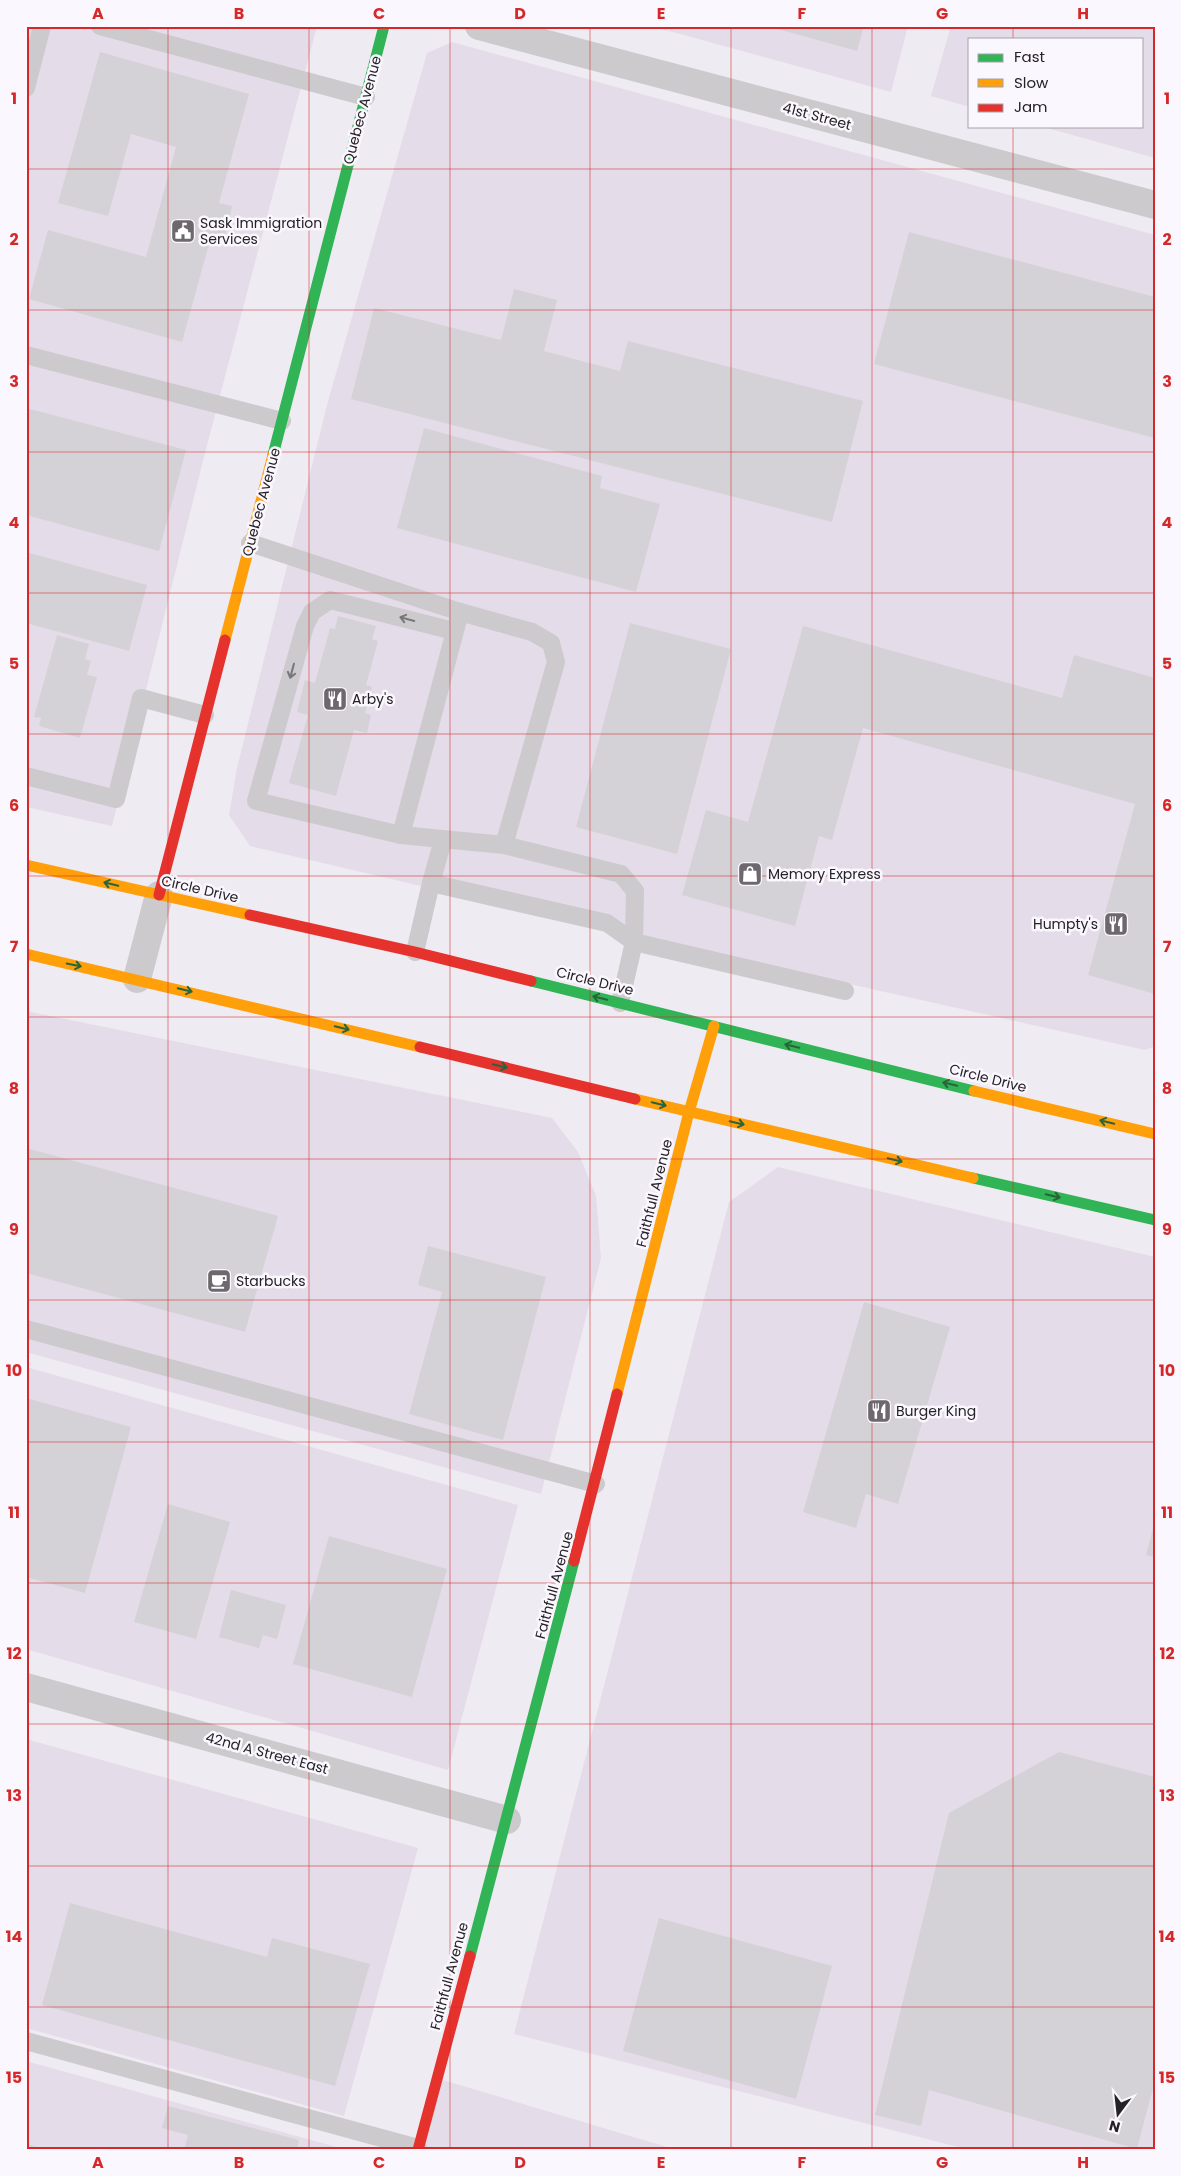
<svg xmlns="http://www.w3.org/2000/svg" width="1181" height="2176" font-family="Poppins,sans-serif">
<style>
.built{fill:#e4dce9}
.building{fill:#d5d2d7}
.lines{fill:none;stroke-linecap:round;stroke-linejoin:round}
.lane{stroke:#cccacd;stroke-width:18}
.street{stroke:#cccacd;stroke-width:28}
.fast{stroke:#30b455;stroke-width:11}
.slow{stroke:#ff9f0a;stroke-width:11}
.jam{stroke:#e5322d;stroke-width:11}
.oneway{stroke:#78767a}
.oneway2{stroke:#2a643b}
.grid{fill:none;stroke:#d62828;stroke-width:1;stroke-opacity:0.55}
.labels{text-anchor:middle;stroke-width:5;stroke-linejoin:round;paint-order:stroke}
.street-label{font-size:14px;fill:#252226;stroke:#fbf7fe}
.poi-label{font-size:14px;fill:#252226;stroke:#fbf7fe;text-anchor:start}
.neatline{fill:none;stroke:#d62828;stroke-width:2}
.grid-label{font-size:16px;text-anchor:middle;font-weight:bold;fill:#d62828}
</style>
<rect width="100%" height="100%" fill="#efebf2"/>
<g class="built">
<path d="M26,26H317L205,453L112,826L26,807Z"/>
<path d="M651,26H908L891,92Z"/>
<path d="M951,26H1155V158L1040,126H1142V39H970V107L931,96Z"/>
<path d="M452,42L1155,235V1046L1145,1050L666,943L250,846L229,815L237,768L327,405L427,53Z"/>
<path d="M26,1011L552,1118L578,1152L596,1196L601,1258L541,1494L26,1352Z"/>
<path d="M778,1167L1155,1257V2150H970L514,2034L729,1202Z"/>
<path d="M26,1367L518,1505L448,1770L26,1649Z"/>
<path d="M26,1739L418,1848L344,2116L26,2028Z"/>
<path d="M26,2061L340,2148V2150H26Z"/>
<path d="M436,2078L677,2150H417Z"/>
</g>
<g class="building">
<path d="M767,26H864L857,51Z"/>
<path d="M100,52L249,94L219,203L232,206L225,236L212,233L182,342L29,299L48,230L146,257L176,147L131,134L108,216L58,203Z"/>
<path d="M909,232L1155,297V438L874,364Z"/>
<path d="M514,289L557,300L544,351L620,371L628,341L863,401L832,522L351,399L374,308L501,340Z"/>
<path d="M26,408L186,450L159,551L26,515Z"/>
<path d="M424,428L602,476L600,488L660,504L636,592L397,528Z"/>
<path d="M26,552L147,585L129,651L26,623Z"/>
<path d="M338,616L376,626L372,639L378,641L366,685L372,687L365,713L371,715L367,733L354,730L336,796L289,783L308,715L297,712L305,680L315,683L330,628L335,629Z"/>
<path d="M630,623L731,649L677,854L576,827Z"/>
<path d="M803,626L1062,698L1074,655L1155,678V994L1088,975L1135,804L863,728L832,840L819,836L795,926L682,895L706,810L748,822Z"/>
<path d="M57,635L89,644L85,659L91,661L87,675L97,677L80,738L39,726L41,718L34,717Z"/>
<path d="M26,1148L278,1216L245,1332L26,1273Z"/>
<path d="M428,1246L546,1277L503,1440L409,1414L442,1292L418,1285Z"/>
<path d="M864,1302L950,1327L898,1504L866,1494L856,1528L803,1512Z"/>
<path d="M26,1398L131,1427L85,1593L26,1577Z"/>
<path d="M168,1504L230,1522L196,1639L134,1622Z"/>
<path d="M1154,1525H1155V1557L1146,1555Z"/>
<path d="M329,1536L447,1569L412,1697L293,1664Z"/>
<path d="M231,1590L286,1605L277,1639L263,1635L259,1648L219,1637Z"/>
<path d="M1059,1752L1155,1777V2080L1137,2149L929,2090L921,2126L875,2115L949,1813Z"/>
<path d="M26,1786L30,1787L27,1798H26Z"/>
<path d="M70,1903L267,1957L272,1938L370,1964L335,2086L42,2005Z"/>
<path d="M659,1918L832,1966L796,2099L623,2051Z"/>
<path d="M168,2106L299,2140L297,2150H184L188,2135L162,2128Z"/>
<path d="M26,2144L44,2149V2150H26Z"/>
</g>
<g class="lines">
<g class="lane">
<path d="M100,26L366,97"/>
<path d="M26,88L42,26"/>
<path d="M26,355L282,421"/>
<path d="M250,543L460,612L401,835"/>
<path d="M460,612L532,632L551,643L556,662L504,845"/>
<path d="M454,631L330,600L312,612L305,626L256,801L401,835L504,845L621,874L635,891L634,942L620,1003"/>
<path d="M26,776L116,799L141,698L205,715"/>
<path d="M431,883L607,923L634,942L845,991"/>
<path d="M415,952L431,883L443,840"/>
<path d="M26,1329L596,1484"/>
<path d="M26,2041L418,2148"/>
</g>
<g class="street">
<path d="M479,26L1155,205"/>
<path d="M137,979L159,895"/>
<path d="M26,1687L507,1820"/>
</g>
<g class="fast">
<path d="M273,455L384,26"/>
<path d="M531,981L974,1091"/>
<path d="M973,1178L1155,1220"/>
<path d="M470,1956L574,1561"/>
</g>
<g class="slow">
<path d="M225,640L273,455"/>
<path d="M26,865L250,915"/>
<path d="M26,954L420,1047"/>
<path d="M974,1091L1155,1134"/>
<path d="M635,1099L973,1178"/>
<path d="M617,1394L689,1112L714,1026"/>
</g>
<g class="jam">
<path d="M159,895L225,640"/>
<path d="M250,915L415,952L531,981"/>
<path d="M420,1047L635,1099"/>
<path d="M574,1561L617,1394"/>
<path d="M418,2150L470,1956"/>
</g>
</g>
<defs><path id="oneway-shaft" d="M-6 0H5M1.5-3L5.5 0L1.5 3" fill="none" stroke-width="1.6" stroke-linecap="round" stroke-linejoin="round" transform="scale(1.25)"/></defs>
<g class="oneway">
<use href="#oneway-shaft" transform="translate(407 619) rotate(-165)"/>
<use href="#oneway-shaft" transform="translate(292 671) rotate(105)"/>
</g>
<g class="oneway2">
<use href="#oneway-shaft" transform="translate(111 884) rotate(-167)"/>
<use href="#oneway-shaft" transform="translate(74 965) rotate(12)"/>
<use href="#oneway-shaft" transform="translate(185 990) rotate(14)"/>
<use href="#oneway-shaft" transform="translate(600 998) rotate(-166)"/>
<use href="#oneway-shaft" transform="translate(342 1028) rotate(13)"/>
<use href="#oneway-shaft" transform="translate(792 1046) rotate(-166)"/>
<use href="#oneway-shaft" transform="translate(500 1066) rotate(13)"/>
<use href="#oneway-shaft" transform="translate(950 1084) rotate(-167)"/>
<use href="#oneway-shaft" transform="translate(659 1104) rotate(13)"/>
<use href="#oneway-shaft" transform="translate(1107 1122) rotate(-166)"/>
<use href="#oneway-shaft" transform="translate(737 1123) rotate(13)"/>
<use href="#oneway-shaft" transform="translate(895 1160) rotate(13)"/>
<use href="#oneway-shaft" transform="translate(1053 1196) rotate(13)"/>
</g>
<path class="grid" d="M168,26V2150M309,26V2150M450,26V2150M590,26V2150M731,26V2150M872,26V2150M1013,26V39M1013,126V2150M26,169H1155M26,310H1155M26,452H1155M26,593H1155M26,734H1155M26,876H1155M26,1017H1155M26,1159H1155M26,1300H1155M26,1442H1155M26,1583H1155M26,1724H1155M26,1866H1155M26,2007H1155"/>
<defs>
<symbol id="civic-square" viewBox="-11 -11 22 22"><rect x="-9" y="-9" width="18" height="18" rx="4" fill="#6c686d" stroke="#fbf7fe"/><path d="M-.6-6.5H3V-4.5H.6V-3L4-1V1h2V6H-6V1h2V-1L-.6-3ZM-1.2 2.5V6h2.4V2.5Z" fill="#fff"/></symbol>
<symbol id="restaurant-square" viewBox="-11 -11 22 22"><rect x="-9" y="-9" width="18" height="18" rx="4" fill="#6c686d" stroke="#fbf7fe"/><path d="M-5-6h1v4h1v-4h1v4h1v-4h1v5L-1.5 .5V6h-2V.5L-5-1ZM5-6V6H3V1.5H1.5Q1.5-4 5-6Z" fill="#fff"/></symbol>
<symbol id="shop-square" viewBox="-11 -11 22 22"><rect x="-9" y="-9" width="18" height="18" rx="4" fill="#6c686d" stroke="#fbf7fe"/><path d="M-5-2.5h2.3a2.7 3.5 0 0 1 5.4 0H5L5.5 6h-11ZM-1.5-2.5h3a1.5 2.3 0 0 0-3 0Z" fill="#fff"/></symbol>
<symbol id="cafe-square" viewBox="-11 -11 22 22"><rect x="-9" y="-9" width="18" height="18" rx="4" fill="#6c686d" stroke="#fbf7fe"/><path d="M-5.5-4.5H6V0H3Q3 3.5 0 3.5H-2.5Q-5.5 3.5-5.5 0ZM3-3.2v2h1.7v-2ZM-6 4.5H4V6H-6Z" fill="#fff"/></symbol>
</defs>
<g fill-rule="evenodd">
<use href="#civic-square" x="169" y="217" width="28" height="28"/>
<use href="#restaurant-square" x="321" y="685" width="28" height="28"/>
<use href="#shop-square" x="736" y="860" width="28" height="28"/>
<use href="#restaurant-square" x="1102" y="910" width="28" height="28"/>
<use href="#cafe-square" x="205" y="1267" width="28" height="28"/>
<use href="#restaurant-square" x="865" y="1397" width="28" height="28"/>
</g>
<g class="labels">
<g class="street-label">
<text transform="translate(362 110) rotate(-75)" y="5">Quebec Avenue</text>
<text transform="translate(817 116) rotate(15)" y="5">41st Street</text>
<text transform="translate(261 502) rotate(-75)" y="5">Quebec Avenue</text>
<text transform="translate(200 889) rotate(13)" y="5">Circle Drive</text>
<text transform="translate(595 981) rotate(14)" y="5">Circle Drive</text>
<text transform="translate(988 1078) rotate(14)" y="5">Circle Drive</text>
<text transform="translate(654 1193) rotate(-76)" y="5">Faithfull Avenue</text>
<text transform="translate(554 1585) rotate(-75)" y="5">Faithfull Avenue</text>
<text transform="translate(267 1753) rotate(15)" y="5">42nd A Street East</text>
<text transform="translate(449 1976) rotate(-75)" y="5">Faithfull Avenue</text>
</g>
<g class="poi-label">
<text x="200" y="228">Sask Immigration<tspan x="200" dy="16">Services</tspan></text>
<text x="352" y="704">Arby's</text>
<text x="768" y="879">Memory Express</text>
<text x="1098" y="929" text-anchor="end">Humpty's</text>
<text x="236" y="1286">Starbucks</text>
<text x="896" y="1416">Burger King</text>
</g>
</g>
<rect width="1181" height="2176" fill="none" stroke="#fbf7fe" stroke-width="55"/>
<rect x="968" y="38" width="175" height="90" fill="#fbf7fe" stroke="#a5a2a8"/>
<rect x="978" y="54" width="25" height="8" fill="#30b455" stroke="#a5a2a8"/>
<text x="1014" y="62" font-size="15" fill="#252226">Fast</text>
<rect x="978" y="79" width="25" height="8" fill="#ff9f0a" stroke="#a5a2a8"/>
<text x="1014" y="88" font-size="15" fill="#252226">Slow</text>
<rect x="978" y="104" width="25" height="8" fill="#e5322d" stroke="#a5a2a8"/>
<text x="1014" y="112" font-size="15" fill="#252226">Jam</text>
<g transform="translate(1118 2114) rotate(195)" stroke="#fbf7fe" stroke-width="4" paint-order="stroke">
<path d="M0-4L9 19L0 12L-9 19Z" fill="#252226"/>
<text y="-8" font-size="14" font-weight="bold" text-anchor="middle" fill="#252226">N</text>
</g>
<rect x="28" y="28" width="1126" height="2120" class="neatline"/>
<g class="grid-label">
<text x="98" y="19">A</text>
<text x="239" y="19">B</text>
<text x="379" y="19">C</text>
<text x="520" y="19">D</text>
<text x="661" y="19">E</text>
<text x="802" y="19">F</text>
<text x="942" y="19">G</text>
<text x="1083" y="19">H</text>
<text x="14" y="104">1</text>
<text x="1167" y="104">1</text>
<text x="14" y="245">2</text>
<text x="1167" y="245">2</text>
<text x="14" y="387">3</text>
<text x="1167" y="387">3</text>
<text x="14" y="528">4</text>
<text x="1167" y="528">4</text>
<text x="14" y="669">5</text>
<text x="1167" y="669">5</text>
<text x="14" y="811">6</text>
<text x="1167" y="811">6</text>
<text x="14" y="952">7</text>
<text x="1167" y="952">7</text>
<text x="14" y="1094">8</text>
<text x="1167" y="1094">8</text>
<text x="14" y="1235">9</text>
<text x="1167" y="1235">9</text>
<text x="14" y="1376">10</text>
<text x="1167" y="1376">10</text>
<text x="14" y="1518">11</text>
<text x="1167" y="1518">11</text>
<text x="14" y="1659">12</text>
<text x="1167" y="1659">12</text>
<text x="14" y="1801">13</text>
<text x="1167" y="1801">13</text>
<text x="14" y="1942">14</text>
<text x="1167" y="1942">14</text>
<text x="14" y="2083">15</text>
<text x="1167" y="2083">15</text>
<text x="98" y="2168">A</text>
<text x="239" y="2168">B</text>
<text x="379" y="2168">C</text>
<text x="520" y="2168">D</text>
<text x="661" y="2168">E</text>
<text x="802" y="2168">F</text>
<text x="942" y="2168">G</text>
<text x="1083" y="2168">H</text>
</g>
</svg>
